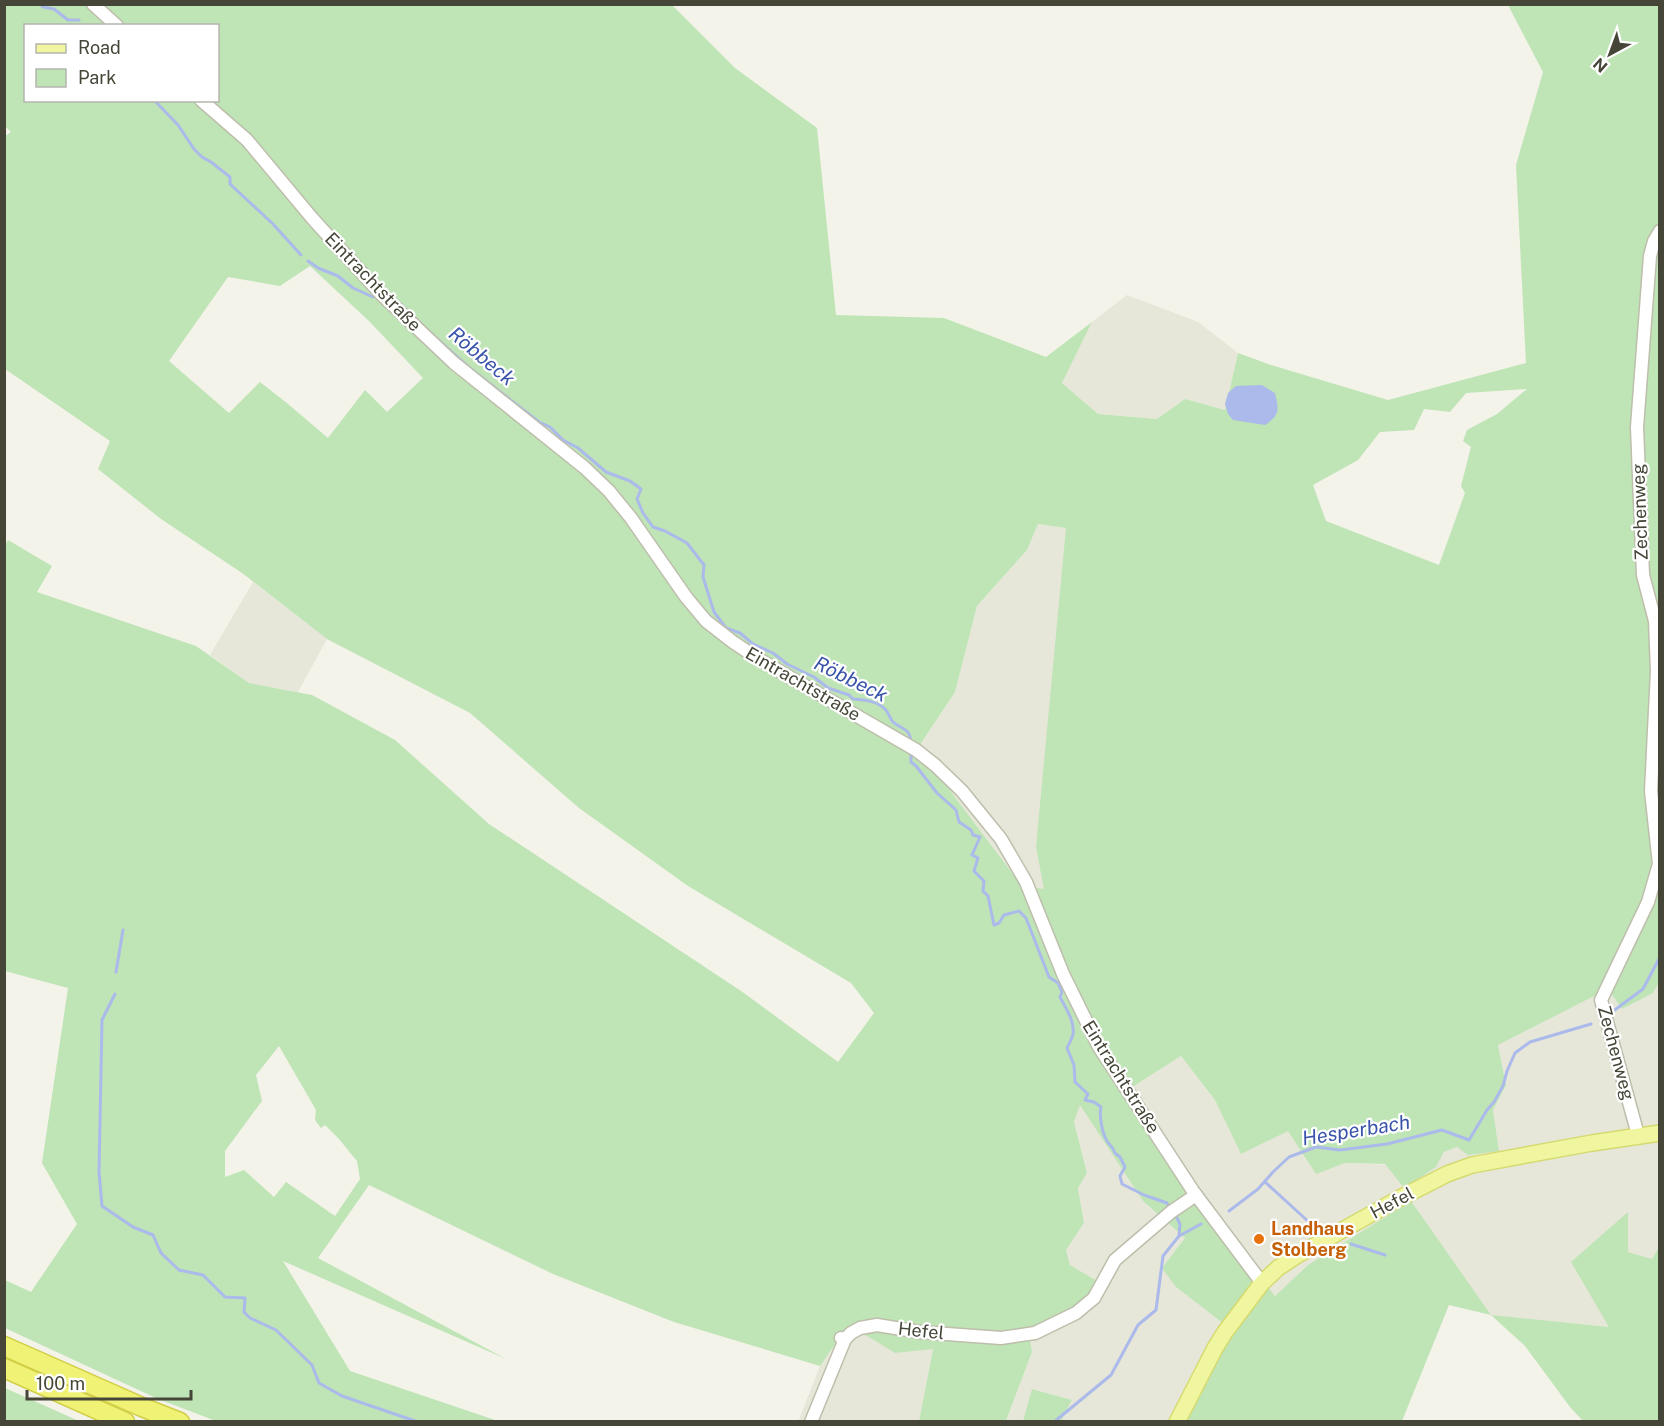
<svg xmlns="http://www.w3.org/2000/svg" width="1664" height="1426" font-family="'Public Sans',sans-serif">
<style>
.residential{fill:#e6e7d8}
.green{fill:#bfe4b6;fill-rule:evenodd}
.water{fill:#abbaeb}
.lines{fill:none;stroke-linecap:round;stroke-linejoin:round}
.stream{stroke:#abbaeb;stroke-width:3}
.minor-casing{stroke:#bebeac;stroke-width:15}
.major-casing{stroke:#d5da70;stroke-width:18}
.highway-casing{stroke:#d1ce46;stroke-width:21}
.minor{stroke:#fff;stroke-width:12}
.major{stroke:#f0f6a0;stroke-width:15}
.highway{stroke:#f0f275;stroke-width:18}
.food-dot{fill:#e8710a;stroke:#fff;stroke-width:2}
.labels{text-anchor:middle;stroke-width:4.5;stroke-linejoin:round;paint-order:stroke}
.street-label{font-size:18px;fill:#464638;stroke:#fff}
.food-label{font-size:18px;font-weight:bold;fill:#c56008;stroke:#fff;text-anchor:start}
.water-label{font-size:20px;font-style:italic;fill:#3a53aa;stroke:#fff}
</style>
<rect width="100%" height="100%" fill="#f3f3e9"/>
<g class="residential">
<path d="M1127,295L1198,322L1238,353L1225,410L1185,399L1157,419L1098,414L1062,383L1092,322Z"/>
<path d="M1038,524L1066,528L1065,614L1036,847L1045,890L1022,886L933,768L914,755L955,692L977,606L1027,550Z"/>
<path d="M253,582L327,639L298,692L249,683L210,655Z"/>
<path d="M1659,980V1247L1652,1259L1628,1252L1627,1212L1610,1327L1490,1315L1411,1202L1308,1265L1275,1296L1218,1225L1123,1093L1181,1056L1215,1100L1241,1153L1288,1130L1316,1173L1345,1163L1436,1167L1444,1152L1457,1147L1499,1151L1493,1110L1506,1084L1498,1045L1608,989L1622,1009L1653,993Z"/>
<path d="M1080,1104L1143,1201L1185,1238L1176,1287L1228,1327L1176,1421H1061L1072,1400L1033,1389L1023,1421L1006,1422L1032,1352L1029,1332L1099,1282L1070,1265L1066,1250L1084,1223L1078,1188L1087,1173L1074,1122Z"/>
<path d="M845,1330L867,1336L895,1353L933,1348L919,1421L798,1422L820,1366Z"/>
</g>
<g class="green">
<path d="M4,5H672L735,68L817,128L836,315L944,318L1046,357L1092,322L1062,383L1098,414L1157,419L1185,399L1225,410L1238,353L1271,365L1388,400L1526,363L1516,165L1543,72L1508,5H1659L1660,980L1653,993L1622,1009L1608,989L1498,1045L1506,1085L1493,1110L1499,1151L1468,1155L1457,1147L1444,1152L1436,1167L1404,1188L1385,1164L1345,1163L1316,1174L1288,1131L1241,1154L1215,1100L1181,1056L1123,1093L1218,1225L1275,1296L1308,1265L1411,1201L1491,1315L1609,1327L1571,1262L1628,1212V1252L1652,1259L1659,1247V1421H1583L1570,1407L1525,1346L1491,1315L1449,1305L1402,1421H1177L1228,1327L1176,1287L1162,1268L1185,1238L1143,1201L1080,1105L1074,1122L1087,1173L1078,1188L1084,1223L1066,1250L1070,1265L1099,1282L1081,1307L1029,1332L1032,1352L1006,1421H919L933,1349L895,1353L867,1336L845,1330L820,1366L674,1322L553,1274L369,1185L318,1258L506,1359L283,1261L350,1371L498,1421H216L158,1399L5,1328V1280L31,1292L77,1224L42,1163L68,988L5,971L4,547L8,540L52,566L37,592L196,646L249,683L312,695L395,740L489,824L741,991L838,1062L874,1013L851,983L688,886L579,808L470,713L327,639L242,573L161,519L98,469L110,441L5,369L4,137L11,132L4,125ZM26,26H218V100H26ZM310,266L370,322L423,378L387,412L365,390L328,438L288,404L260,382L229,413L169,361L228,277L280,286ZM1527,389L1497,414L1467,430L1463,441L1471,447L1461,486L1465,493L1439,565L1326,521L1313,485L1358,460L1380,432L1414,430L1424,409L1450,412L1466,393ZM1038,524L1066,528L1036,847L1044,889L1022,886L933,768L914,754L955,692L977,606L1027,550ZM279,1046L316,1110L315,1120L321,1128L325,1125L339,1139L357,1161L360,1179L335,1216L286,1182L274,1197L244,1170L225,1177V1151L262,1101L256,1075Z"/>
<path d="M5,1388L79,1421H5Z"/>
<path d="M1032,1389L1072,1400L1061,1421H1023Z"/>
</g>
<path class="water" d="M1262,385L1275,393C1279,410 1280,415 1265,425L1233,420L1228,414L1225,404L1228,393L1236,386Z"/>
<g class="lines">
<g class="stream">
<path d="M40,4L43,7L54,9L68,20H79"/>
<path d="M154,100L178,125L194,149L202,157L211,162L230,177V184L273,224L301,255"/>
<path d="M308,261L318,268L338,276L353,288L373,297"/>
<path d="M388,292L433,335L471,369L539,422L550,427L563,440L578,448L606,472L630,481L641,489L637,499L643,513L653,527L665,531L687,543L704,565L703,577L714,612L726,628L740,633L753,644L773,653L787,664L814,677L828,688L849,695L853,699C865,700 877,701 885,709C889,713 890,719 893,722C902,730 910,727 911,743"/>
<path d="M911,753V762L916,766L937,793L956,810L959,822L971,830L973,835L980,837L972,855L978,858L974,871L984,881L983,891L988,896L994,925L999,923L1004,915L1019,911L1026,918L1049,977L1058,983L1062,992L1060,997C1065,1007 1075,1021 1073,1034C1072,1039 1069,1044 1067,1048L1074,1065L1075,1082L1088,1094L1085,1100L1094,1102L1101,1107C1099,1116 1102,1133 1107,1141C1110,1146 1113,1147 1115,1153L1120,1157L1125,1167L1120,1176L1122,1184L1144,1195L1167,1203L1168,1205"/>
<path d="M116,972L123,930"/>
<path d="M115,994L102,1020L99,1172L102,1206L133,1227L153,1235L161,1253L179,1270L203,1275L225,1297L245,1298L244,1312L250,1318L276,1330L312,1365L319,1383L342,1396L418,1422"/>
<path d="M1612,1012L1643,989L1660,957"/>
<path d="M1265,1182L1310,1223"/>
<path d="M1229,1211L1258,1189L1273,1172L1289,1157L1316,1147L1340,1150L1387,1144L1442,1130L1469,1140L1487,1110L1494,1102L1503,1086L1507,1071L1515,1053L1530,1042L1591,1024"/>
<path d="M1176,1216L1180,1224L1179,1236"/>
<path d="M1351,1244L1385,1255"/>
<path d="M1054,1422L1111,1375L1138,1325L1156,1310L1163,1256L1179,1236L1201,1224"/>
</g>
<defs>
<g id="minor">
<path d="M93,4L117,26"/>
<path d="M201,100L247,140L312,218L381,294L454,363L585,468L609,491L631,518L686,597L706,621L733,642L760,660L916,750L935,765L962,791L1001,839L1026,882L1063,974L1099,1047L1193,1191L1262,1283"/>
<path d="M1638,1135L1601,1000L1648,902L1659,864L1651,791L1657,671L1655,621L1643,575L1637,427L1650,256L1654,241L1660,231"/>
<path d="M841,1338L845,1339L851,1333L860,1328L877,1325L920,1332L1001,1338L1035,1333L1076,1313L1094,1298L1115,1260L1171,1212L1196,1195"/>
<path d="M811,1422L845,1339"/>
</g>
<path id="major" d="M1177,1422L1215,1348L1225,1332L1262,1283L1278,1268L1296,1256L1400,1198L1447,1174L1472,1165L1592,1143L1660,1133"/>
<g id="highway">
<path d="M4,1346L142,1407L180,1422"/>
<path d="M4,1368L125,1422"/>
</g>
</defs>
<use href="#minor" class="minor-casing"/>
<use href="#major" class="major-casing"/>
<use href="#highway" class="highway-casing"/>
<use href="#minor" class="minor"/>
<use href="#major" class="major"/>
<use href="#highway" class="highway"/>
</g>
<circle class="food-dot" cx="1259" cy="1239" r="6"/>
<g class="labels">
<g class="street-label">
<text transform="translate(373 282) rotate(46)" y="6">Eintrachtstraße</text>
<text transform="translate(1640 512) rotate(-92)" y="6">Zechenweg</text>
<text transform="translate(803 684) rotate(30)" y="6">Eintrachtstraße</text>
<text transform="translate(1616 1053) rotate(75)" y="6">Zechenweg</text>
<text transform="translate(1121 1077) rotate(58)" y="6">Eintrachtstraße</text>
<text transform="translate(1392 1203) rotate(-28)" y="6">Hefel</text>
<text transform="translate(921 1331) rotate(6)" y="6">Hefel</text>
</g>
<g class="food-label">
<text x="1271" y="1235">Landhaus<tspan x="1271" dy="21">Stolberg</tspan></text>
</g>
<g class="water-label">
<text transform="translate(482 356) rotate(40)" y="7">Röbbeck</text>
<text transform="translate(851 679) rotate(26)" y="7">Röbbeck</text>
<text transform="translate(1356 1130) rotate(-9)" y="7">Hesperbach</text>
</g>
</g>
<rect width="1664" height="1426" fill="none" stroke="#464638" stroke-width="12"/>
<rect x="24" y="24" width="195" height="78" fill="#ffffff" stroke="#b5b5af" stroke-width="1.5"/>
<rect x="36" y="44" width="30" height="9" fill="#f0f6a0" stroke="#b5b5af" stroke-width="1.5"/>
<text x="78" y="54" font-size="18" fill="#464638">Road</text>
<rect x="36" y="69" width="30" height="18" fill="#bfe4b6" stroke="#b5b5af" stroke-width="1.5"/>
<text x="78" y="84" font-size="18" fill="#464638">Park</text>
<g transform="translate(1610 54) rotate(221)" stroke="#ffffff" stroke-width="4.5" paint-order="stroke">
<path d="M0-4.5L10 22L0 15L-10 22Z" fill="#464638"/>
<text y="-9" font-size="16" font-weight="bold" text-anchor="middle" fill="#464638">N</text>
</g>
<path d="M27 1390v9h164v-9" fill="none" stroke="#464638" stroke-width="3"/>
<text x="36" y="1390" font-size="18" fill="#464638" stroke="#ffffff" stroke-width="4.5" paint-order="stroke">100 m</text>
</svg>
